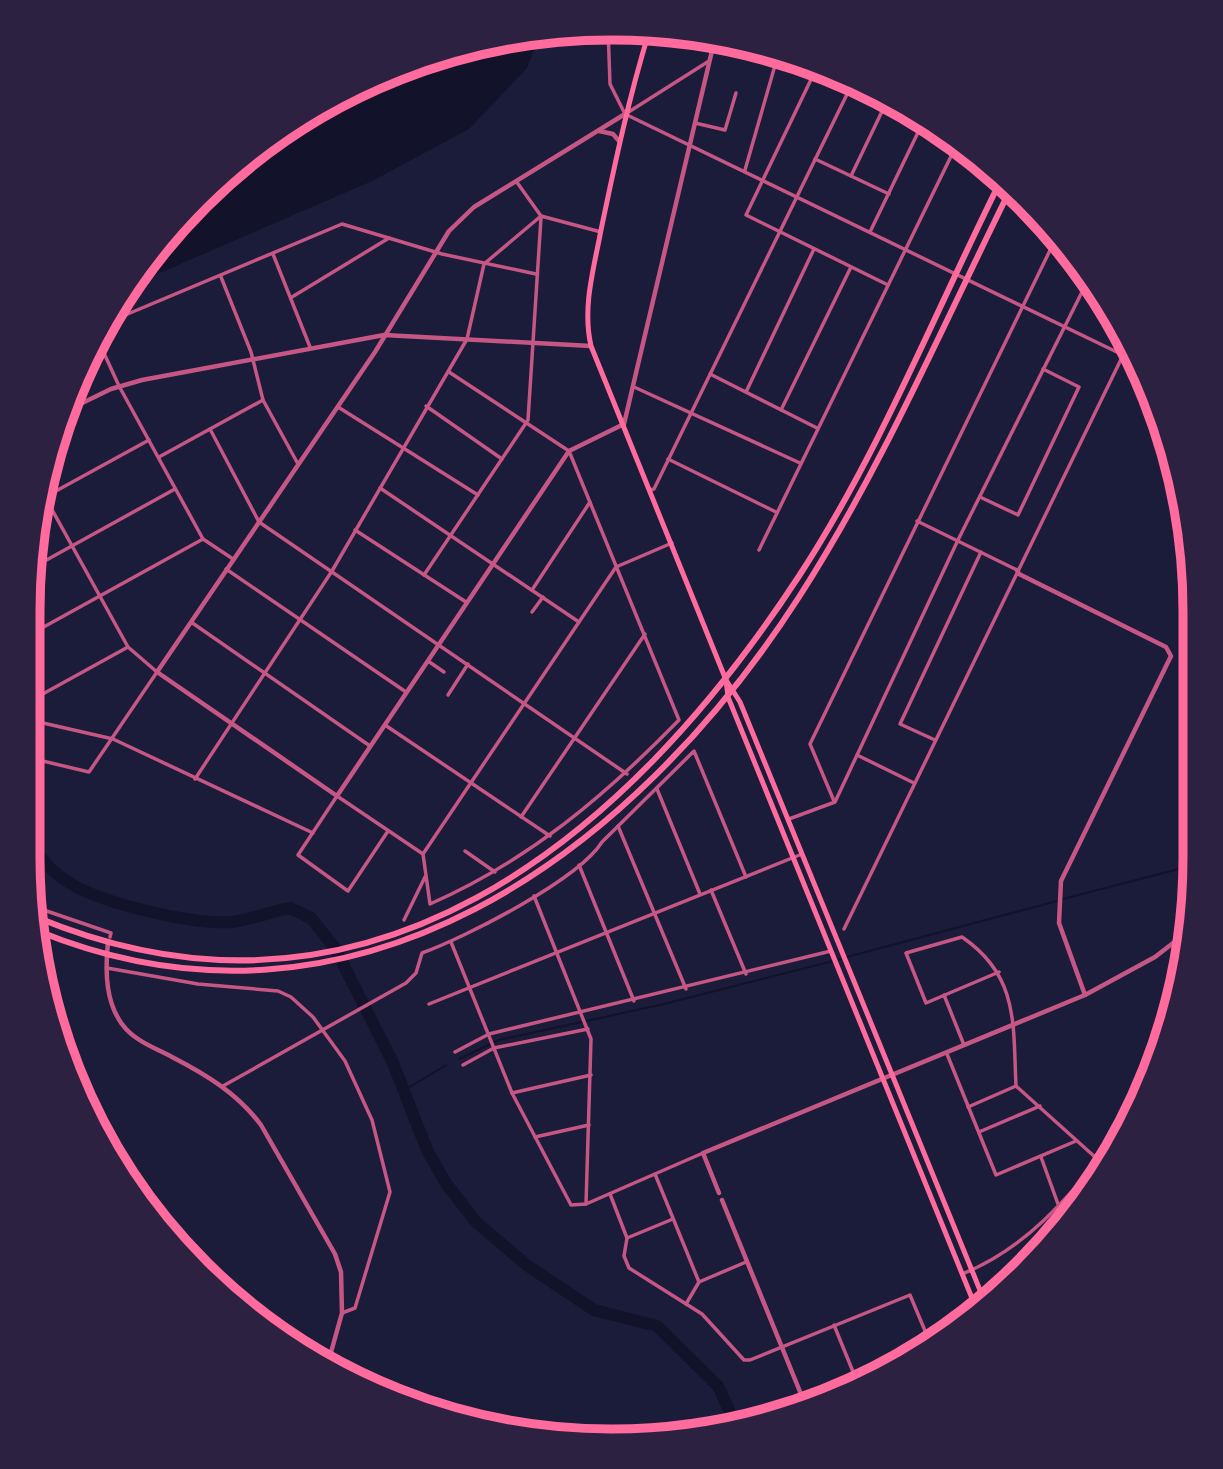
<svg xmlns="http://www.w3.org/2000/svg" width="1223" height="1469" font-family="Jost,sans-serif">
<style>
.water{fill:#12122b}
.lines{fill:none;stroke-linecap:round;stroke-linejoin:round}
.stream{stroke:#12122b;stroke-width:2}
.river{stroke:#12122b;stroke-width:12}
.minor{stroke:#c65784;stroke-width:3.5}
.tertiary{stroke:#c65784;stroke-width:4.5}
.primary{stroke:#ff6b9d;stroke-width:5}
.trunk{stroke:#ff6b9d;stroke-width:6}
.rim{fill:none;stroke:#ff6b9d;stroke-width:9}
</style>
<rect width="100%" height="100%" fill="#1b1b3a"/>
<path class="water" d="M540,35L527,68L469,129L372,181L141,281L199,199L272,139L358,92C370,73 471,45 496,40C510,37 526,36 540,35Z"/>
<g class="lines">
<g class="stream">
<path d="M1063,899L1194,865"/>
<path d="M847,957L1057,901"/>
<path d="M459,1059L499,1040L664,1004L841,959"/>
<path d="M405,1090L446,1065"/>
</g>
<path class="river" d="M28,841C40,857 52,873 70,883C103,904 194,925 232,922C251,920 271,911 290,908L311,918L335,948L393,1063L427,1150L445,1182L476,1222L528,1266L594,1310L657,1326L718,1386L729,1410L730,1425"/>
<g class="minor">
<path d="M608,28L610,84L625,114L1123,355"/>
<path d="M817,67L746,215L888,285"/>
<path d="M817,68L851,85"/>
<path d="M627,113L709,61"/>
<path d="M695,123L725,130L736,93"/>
<path d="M923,124L947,136"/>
<path d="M815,159L889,194"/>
<path d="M745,170L778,55"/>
<path d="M851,176L887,101"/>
<path d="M516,181L541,216L601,232"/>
<path d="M870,232L924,120"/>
<path d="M273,254L310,347"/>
<path d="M221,277L251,352L263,400L298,464"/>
<path d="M292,297L389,238"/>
<path d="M111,321L342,224L442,254L536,274"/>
<path d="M98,340L119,386L203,539L233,559"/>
<path d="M449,372L569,451L679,720C605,796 528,861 430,904L423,854L616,567L672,543"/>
<path d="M710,374L817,428"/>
<path d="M634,387L800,463"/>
<path d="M746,392L814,249"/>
<path d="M426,406L502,459"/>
<path d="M338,407L478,495"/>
<path d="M781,410L851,267"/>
<path d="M210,429L259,522L627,774"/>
<path d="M159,457L263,400"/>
<path d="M668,459L776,512"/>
<path d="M380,488L579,622"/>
<path d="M650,490L654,489L853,82"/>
<path d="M45,497L149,440"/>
<path d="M980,497L1018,515L1079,387L1043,369"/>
<path d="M917,521L1017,570"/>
<path d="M355,530L466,602"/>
<path d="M759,550L957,144"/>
<path d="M32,568L175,489"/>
<path d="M226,569L406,692"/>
<path d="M424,575L528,420L541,218"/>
<path d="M532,590L590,502"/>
<path d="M532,612L543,597"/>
<path d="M191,622L370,746"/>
<path d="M31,634L203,539"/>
<path d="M428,661L444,672"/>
<path d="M448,695L468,664"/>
<path d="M30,701L128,647"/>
<path d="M30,720L113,739L313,833"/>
<path d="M385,725L550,836"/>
<path d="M935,740L900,724L981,552"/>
<path d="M857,755L914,783"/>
<path d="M30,758L89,772L157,672L128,647L45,497"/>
<path d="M195,779L332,571L467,339L484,264L541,216"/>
<path d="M657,789L700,894"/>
<path d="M834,801L810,744L1056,238"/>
<path d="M521,817L645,634"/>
<path d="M789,819L835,802L958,540L1089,278"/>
<path d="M618,826L686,989"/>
<path d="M388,831L348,891L298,855L337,796L423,854"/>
<path d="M465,851L495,872"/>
<path d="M579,865L634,1001"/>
<path d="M711,890L746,974"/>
<path d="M534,896L591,1039L586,1204"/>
<path d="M35,907L111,933L110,937"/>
<path d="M404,920L425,877"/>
<path d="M844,929L1128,345"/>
<path d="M451,942L512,1093L571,1205L586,1204L703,1153"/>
<path d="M107,968L198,984L278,991L291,997L313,1017L345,1061L372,1120L390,1192L355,1308L342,1313"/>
<path d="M999,972L926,1003L906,953L962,937C1019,976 1013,1024 1016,1086L1105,1166"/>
<path d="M944,995L964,1045"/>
<path d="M429,1004L802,854"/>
<path d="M455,1052L489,1034L831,951"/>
<path d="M947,1054L996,1175L1076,1141"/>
<path d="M463,1065L494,1048L588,1029"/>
<path d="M223,1086L406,983L416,973L422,953C466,937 578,880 602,842L694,751L746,877"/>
<path d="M512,1093L591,1075"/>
<path d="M968,1107L1016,1086"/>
<path d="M979,1132L1040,1106"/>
<path d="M535,1137L589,1125"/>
<path d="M1041,1157L1058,1204"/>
<path d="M655,1174L699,1282"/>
<path d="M610,1194L627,1238L624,1256L629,1268L702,1314L744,1360H750L910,1295L931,1345"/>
<path d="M627,1238L673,1219"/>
<path d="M962,1274C1035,1245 1078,1184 1127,1126"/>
<path d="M686,1304L699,1282L746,1262"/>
<path d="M834,1325L858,1384"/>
<path d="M855,1377L926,1348"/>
</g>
<g class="tertiary">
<path d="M625,114L474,207L449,231L375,352L157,672L337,796L569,451L624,424L715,38"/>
<path d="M599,131L613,134L619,141"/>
<path d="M72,408L111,389L142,380L384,335L591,346"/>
<path d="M108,942C105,971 105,1006 126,1029C138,1042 157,1049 172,1057C207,1075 238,1094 261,1125L335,1254L341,1272L342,1313L328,1363"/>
<path d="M1085,995L1155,957L1186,933"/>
<path d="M719,1193L703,1153L1085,995L1059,923L1061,881L1171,656L1166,647L1019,574L1017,570"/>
<path d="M722,1200L805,1404"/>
</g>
<g class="primary">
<path d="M649,32C629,97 615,163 601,230C594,268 582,307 591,346L726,680L728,697L976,1308"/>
<path d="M726,680L740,702L984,1300"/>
</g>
<g class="trunk">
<path d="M36,917C367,1055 626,841 799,576C880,452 935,312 1001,180"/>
<path d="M38,931C354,1060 633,855 799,597C882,468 943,325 1011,188"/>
</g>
</g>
<path d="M0 0H1223V1469H0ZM611 40H612A571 571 0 0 1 1183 611V858A571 571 0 0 1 612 1429H611A571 571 0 0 1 40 858V611A571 571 0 0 1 611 40Z" fill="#2d2142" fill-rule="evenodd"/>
<path class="rim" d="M611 40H612A571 571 0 0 1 1183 611V858A571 571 0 0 1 612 1429H611A571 571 0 0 1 40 858V611A571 571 0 0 1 611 40Z"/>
</svg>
